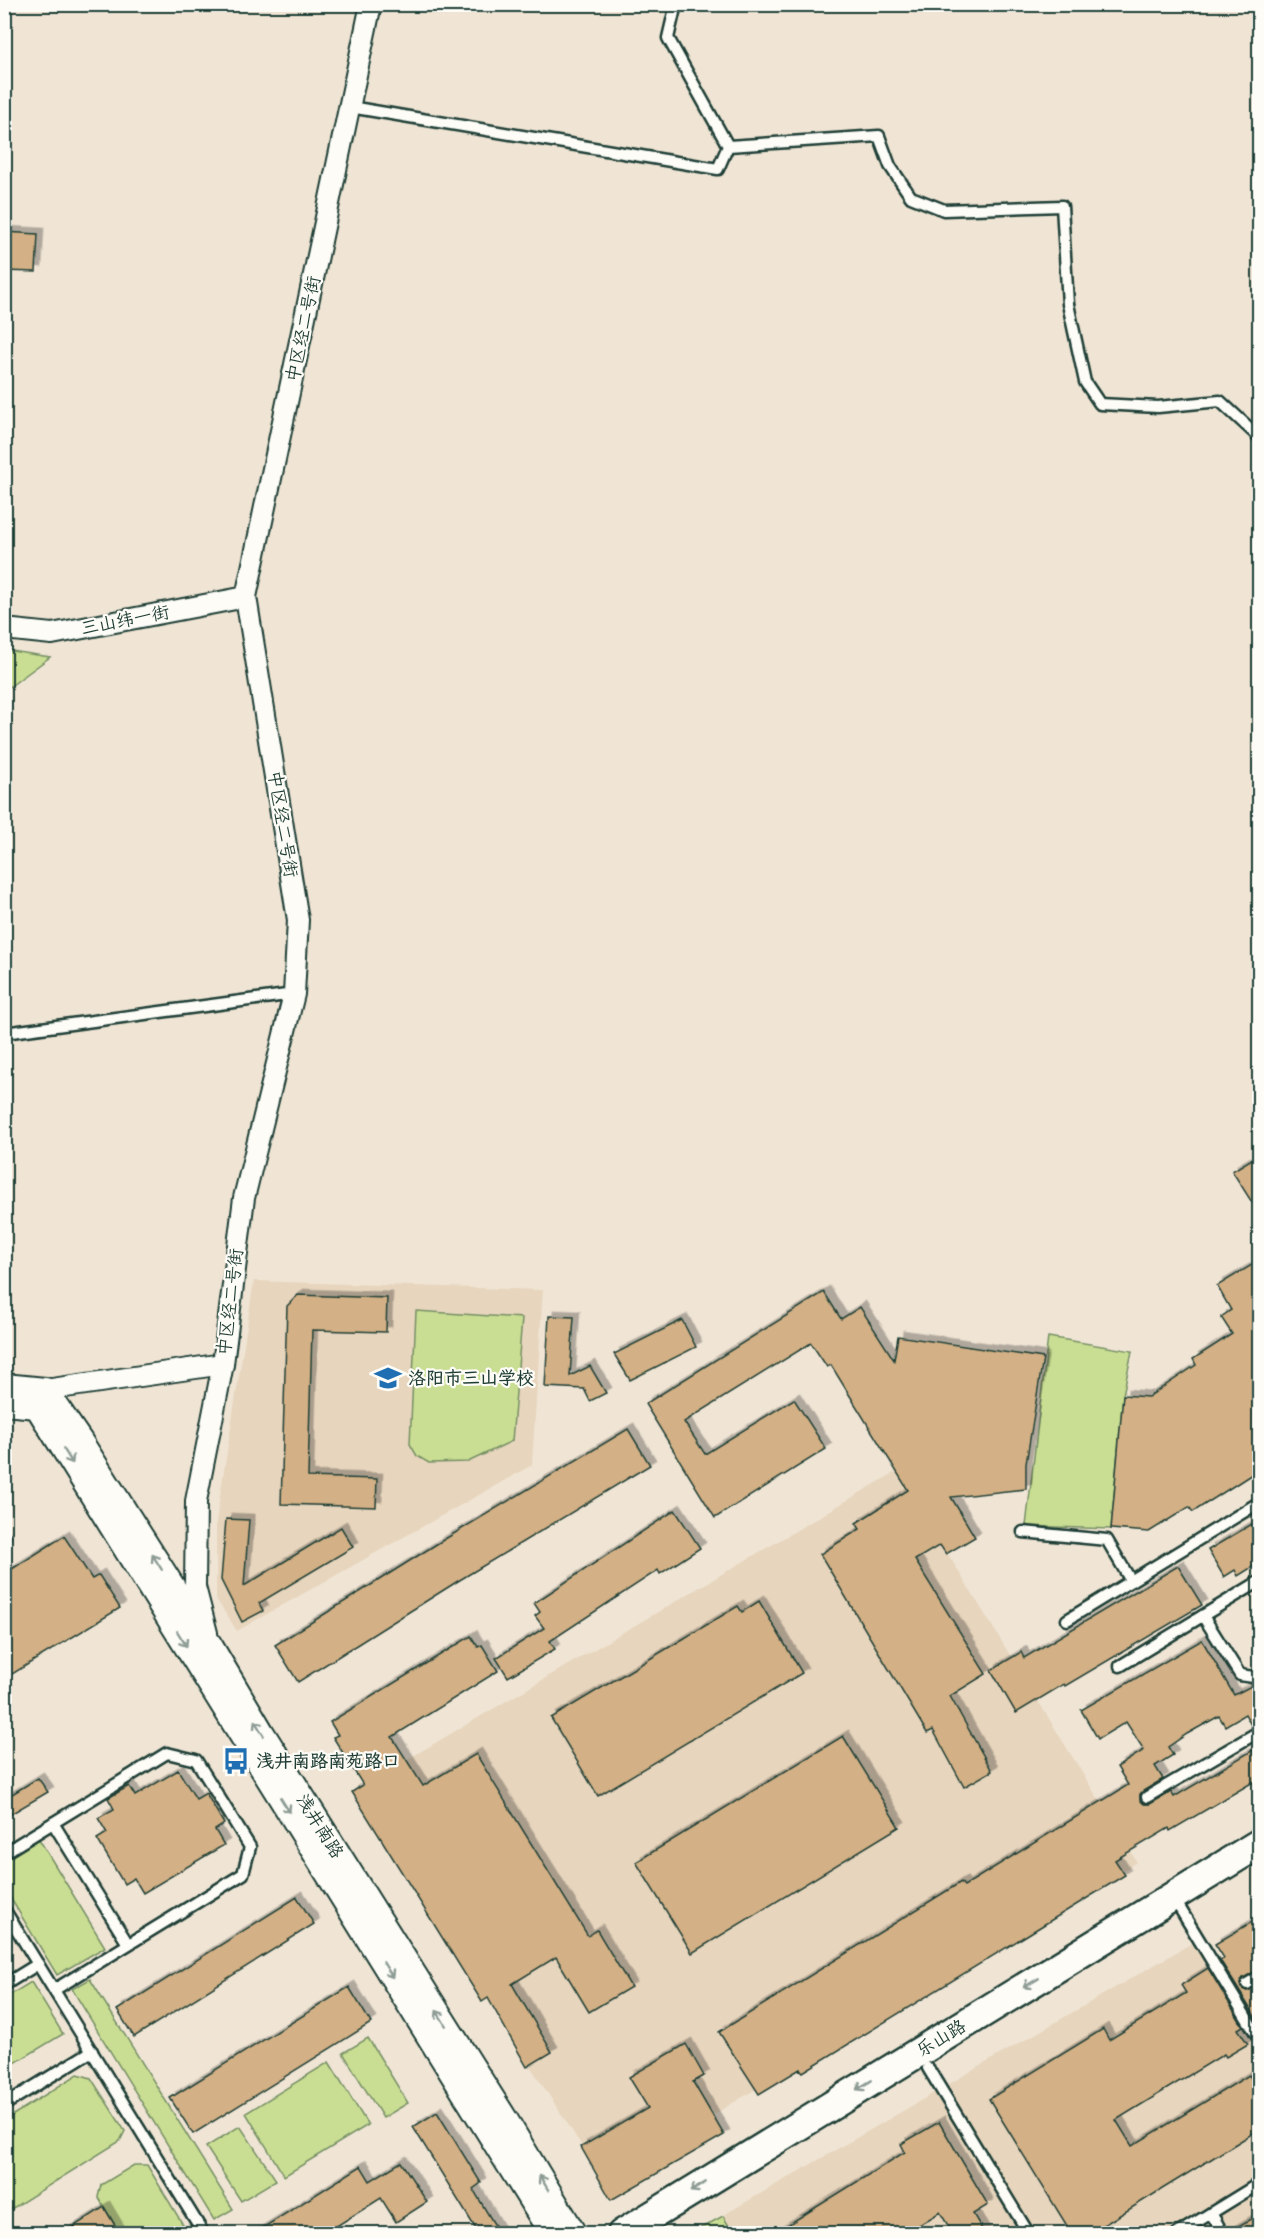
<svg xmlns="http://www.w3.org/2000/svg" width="1264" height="2238" font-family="'Balsamiq Sans','LXGW WenKai TC',sans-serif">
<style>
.built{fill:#e7d5bd}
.green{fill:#cade93;stroke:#748e64;stroke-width:1.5}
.building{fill:#d3b085;stroke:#1f3d34;stroke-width:1.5;filter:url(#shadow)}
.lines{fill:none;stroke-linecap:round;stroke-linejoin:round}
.service-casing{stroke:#1f3d34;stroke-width:15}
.minor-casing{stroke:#1f3d34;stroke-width:24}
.tertiary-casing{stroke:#1f3d34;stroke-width:28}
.secondary-casing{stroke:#1f3d34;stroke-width:33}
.service{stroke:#fdfcf7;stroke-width:10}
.minor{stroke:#fdfcf7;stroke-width:20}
.tertiary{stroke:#fdfcf7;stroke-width:24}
.secondary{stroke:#fdfcf7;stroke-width:28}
.oneway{stroke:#8e9c96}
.labels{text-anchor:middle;stroke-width:4.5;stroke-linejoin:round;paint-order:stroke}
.street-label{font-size:18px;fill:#1f3d34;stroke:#fdfcf7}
.poi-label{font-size:18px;font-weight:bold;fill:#1f3d34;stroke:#fdfcf7;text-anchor:start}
</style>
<defs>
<filter id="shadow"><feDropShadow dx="5.5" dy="-5.5" stdDeviation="0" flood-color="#0004"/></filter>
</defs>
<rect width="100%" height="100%" fill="#f0e5d5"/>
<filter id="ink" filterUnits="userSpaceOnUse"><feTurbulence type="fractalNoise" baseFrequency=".0167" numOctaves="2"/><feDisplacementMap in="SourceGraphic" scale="12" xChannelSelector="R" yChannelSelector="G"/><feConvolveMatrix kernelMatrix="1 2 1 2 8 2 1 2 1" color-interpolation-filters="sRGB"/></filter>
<g filter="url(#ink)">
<g class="built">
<path d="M254,1281L543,1290L532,1465L237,1631L216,1599V1521Z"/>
<path d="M897,1471L1137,1862L604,2180L352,1792Z"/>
<path d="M1199,1939L1251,2024L1259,2018V2233L691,2234Z"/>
</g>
<g class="green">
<path d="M5,650L50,657L5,690Z"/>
<path d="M416,1311L522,1318L512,1441L468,1462L429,1463L417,1456L410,1444Z"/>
<path d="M1048,1337L1132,1351L1123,1395L1111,1529L1026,1526Z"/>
<path d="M39,1839L105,1947L57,1975L5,1889V1860Z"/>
<path d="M90,1979L233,2209L214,2220L72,1989Z"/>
<path d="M31,1982L63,2034L5,2069V1998Z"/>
<path d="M368,2038L408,2103L383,2118L343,2053Z"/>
<path d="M329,2062L368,2125L284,2176L246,2113Z"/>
<path d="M78,2074L91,2078L125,2131L120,2141L5,2213V2120Z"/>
<path d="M240,2126L276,2180L241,2201L206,2147Z"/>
<path d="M134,2165H147L188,2233H120L98,2197L101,2185Z"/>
<path d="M723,2216L733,2233H692Z"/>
</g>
<g class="building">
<path d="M4,232L38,234L36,272L4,271Z"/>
<path d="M1260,1154V1215L1232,1171Z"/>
<path d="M1260,1260V1469L1193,1512L1189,1507L1149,1532L1111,1529L1123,1395L1148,1397L1196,1365L1193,1359L1232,1334L1221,1317L1231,1310L1217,1286Z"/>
<path d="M824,1292L841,1319L860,1307L894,1360L898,1336L1043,1358L1026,1464V1489L951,1497L975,1537L946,1554L940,1545L915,1560L986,1674L950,1696L992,1771L964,1787L933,1730L927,1733L820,1554L860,1529L856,1523L908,1490L831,1365L827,1367L811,1343L684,1422L705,1454L794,1399L826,1449L715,1518L645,1404Z"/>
<path d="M298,1295L387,1298L386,1332L312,1330L308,1477L377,1479L376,1507L281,1504L287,1306Z"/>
<path d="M549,1316L574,1317L570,1376L590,1366L606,1393L590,1401L584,1389L545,1387Z"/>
<path d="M682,1320L696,1347L630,1380L614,1354Z"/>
<path d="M628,1429L650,1465L458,1581L298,1682L275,1645L435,1545Z"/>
<path d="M675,1510L700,1548L660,1574L658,1570L550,1641L555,1649L508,1677L496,1658L544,1628L535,1616L540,1612L534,1603Z"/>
<path d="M226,1519L249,1520L244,1586L341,1527L353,1547L259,1603L263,1611L242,1622L221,1580Z"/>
<path d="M1252,1524L1260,1537V1556L1254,1559L1257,1564L1238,1576L1235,1570L1224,1577L1208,1550Z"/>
<path d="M64,1536L92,1579L99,1575L120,1608L4,1679V1574Z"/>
<path d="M1178,1566L1202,1605L1065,1686L1064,1684L1016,1713L991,1670L1021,1652L1024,1658Z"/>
<path d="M759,1601L802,1673L598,1796L551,1718L738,1606L742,1612Z"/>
<path d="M471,1636L478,1647L482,1645L498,1671L392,1737L423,1786L476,1754L588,1936L597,1930L631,1987L589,2012L556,1957L512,1984L552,2052L527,2067L488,1998L482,2002L352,1792L363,1785L333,1737L338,1735L330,1722Z"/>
<path d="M1202,1640L1234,1695L1253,1685L1260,1695V1724L1252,1727L1245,1714L1225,1726L1219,1716L1187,1734L1168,1747L1173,1755L1155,1766L1163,1779L1143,1791L1140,1794V1800L1144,1804H1150L1171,1792L1174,1797L1260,1746V1778L1170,1831L1169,1828L1115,1860L1125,1875L803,2072L800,2069L759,2094L719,2032L961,1882L964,1886L1128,1785L1117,1767L1144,1750L1126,1722L1098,1739L1081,1710Z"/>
<path d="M843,1736L899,1827L692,1953L636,1862Z"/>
<path d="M178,1770L196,1799L206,1793L224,1824L215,1830L224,1845L143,1893L134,1878L124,1884L97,1839L107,1833L98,1818L114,1809L108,1798L129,1786L135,1796Z"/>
<path d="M38,1778L48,1792L4,1818V1799Z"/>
<path d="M297,1897L314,1924L134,2037L117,2010Z"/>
<path d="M1260,1917V1969L1243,1978L1240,1984L1241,1988L1247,1991L1260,1985V2016L1256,2018L1220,1960L1224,1958L1215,1944Z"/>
<path d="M1208,1968L1243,2026L1238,2029L1248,2044L1226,2057L1224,2054L1116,2120L1132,2146L1249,2075L1260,2092V2129L1089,2234H1072L989,2099L1103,2029L1109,2040L1186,1993L1181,1985Z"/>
<path d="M349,1987L371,2023L193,2134L170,2098Z"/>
<path d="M686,2044L704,2076L693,2082L724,2135L611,2200L581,2147L648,2108L629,2077Z"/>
<path d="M437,2112L481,2183L473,2189L500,2234H479L413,2127Z"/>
<path d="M939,2122L988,2205L973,2214L985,2234H953L940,2212L905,2234H773L905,2152L901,2144Z"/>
<path d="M401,2162L427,2202L396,2222L381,2198L324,2234H253L361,2166L370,2181Z"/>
<path d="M104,2207L120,2234H62Z"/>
<path d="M1254,2217L1260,2226V2234H1230V2231Z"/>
</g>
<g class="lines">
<defs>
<g id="service">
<path d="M350,107L718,169L728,146L668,38L676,4"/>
<path d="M728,146L879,136L890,166L911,197L944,210L1062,206L1068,304L1085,382L1100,404L1158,407L1220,401L1260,438"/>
<path d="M4,1033L294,994"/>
<path d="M1023,1532L1107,1540L1131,1581"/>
<path d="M4,1536V1537"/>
<path d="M1203,1616L1240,1675L1260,1678"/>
<path d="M1067,1620L1260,1502"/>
<path d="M1120,1666L1260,1581"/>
<path d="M1147,1797L1260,1731"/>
<path d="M53,1823L128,1944"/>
<path d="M4,1853L167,1753L196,1760L250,1847L243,1874L54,1990"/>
<path d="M1173,1897L1260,2040"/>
<path d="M4,1909L204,2234"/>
<path d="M1247,1984L1260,1976"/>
<path d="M4,1985L38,1964"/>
<path d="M928,2068L1029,2234"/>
<path d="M4,2105L92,2051"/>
<path d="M1211,2213L1223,2234"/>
<path d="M1177,2234L1260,2183"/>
</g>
<g id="minor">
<path d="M4,629L52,634L246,597"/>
<path d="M40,1401L45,1390L223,1364"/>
<path d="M207,1633L195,1587L196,1501L223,1364L244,1198L294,994L298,920L246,597L371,4"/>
</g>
<g id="tertiary">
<path d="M4,1386L45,1390L80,1441L211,1647L262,1733L505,2119L574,2234"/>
<path d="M4,1403L37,1406L552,2234"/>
</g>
<path id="secondary" d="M622,2234L1260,1843"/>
</defs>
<use href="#service" class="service-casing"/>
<use href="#minor" class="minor-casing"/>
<use href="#tertiary" class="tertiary-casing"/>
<use href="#secondary" class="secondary-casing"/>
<use href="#service" class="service"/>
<use href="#minor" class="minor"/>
<use href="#tertiary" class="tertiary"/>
<use href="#secondary" class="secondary"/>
</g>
<defs><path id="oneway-shaft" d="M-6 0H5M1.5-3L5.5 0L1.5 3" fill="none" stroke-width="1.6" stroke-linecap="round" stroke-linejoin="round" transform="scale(1.5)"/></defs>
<g class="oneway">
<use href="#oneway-shaft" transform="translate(68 1456) rotate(58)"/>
<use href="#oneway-shaft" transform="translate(157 1562) rotate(-122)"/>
<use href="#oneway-shaft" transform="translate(182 1639) rotate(58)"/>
<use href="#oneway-shaft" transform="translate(259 1728) rotate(-121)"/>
<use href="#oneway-shaft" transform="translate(285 1805) rotate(58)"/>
<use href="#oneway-shaft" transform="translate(388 1970) rotate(58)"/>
<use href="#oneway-shaft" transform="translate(1031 1983) rotate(149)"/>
<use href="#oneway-shaft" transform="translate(441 2018) rotate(-122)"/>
<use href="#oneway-shaft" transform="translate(864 2085) rotate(149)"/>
<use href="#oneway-shaft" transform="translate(544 2183) rotate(-121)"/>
<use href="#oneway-shaft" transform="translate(698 2187) rotate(149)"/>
</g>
</g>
<defs>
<symbol id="school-bare" viewBox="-9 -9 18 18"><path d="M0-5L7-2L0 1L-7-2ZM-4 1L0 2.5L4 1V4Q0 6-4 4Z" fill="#1f6fb2" stroke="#fdfcf7" stroke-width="2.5" paint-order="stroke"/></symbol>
<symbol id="bus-bare" viewBox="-9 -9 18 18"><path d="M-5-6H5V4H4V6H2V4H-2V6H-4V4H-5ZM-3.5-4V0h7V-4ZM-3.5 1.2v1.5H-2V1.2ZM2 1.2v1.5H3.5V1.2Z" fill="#1f6fb2" stroke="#fdfcf7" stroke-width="2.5" paint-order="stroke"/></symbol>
</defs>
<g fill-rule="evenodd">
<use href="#school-bare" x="369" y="1359" width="38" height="38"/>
<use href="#bus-bare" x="217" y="1742" width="38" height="38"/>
</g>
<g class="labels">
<g class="street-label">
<text transform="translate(303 329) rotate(-78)" y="6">中区经二号街</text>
<text transform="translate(125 620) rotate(-11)" y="6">三山纬一街</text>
<text transform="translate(283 824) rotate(81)" y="6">中区经二号街</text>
<text transform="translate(230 1302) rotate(-83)" y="6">中区经二号街</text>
<text transform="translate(320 1826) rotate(58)" y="6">浅井南路</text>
<text transform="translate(941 2038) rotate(-31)" y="6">乐山路</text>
</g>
<g class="poi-label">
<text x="408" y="1384">洛阳市三山学校</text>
<text x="256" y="1767">浅井南路南苑路口</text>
</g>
</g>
<rect width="1264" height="2238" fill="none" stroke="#fdfcf7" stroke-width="24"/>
<rect x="12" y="12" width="1240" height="2214" fill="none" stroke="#1f3d34" stroke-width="2" filter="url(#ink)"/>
</svg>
